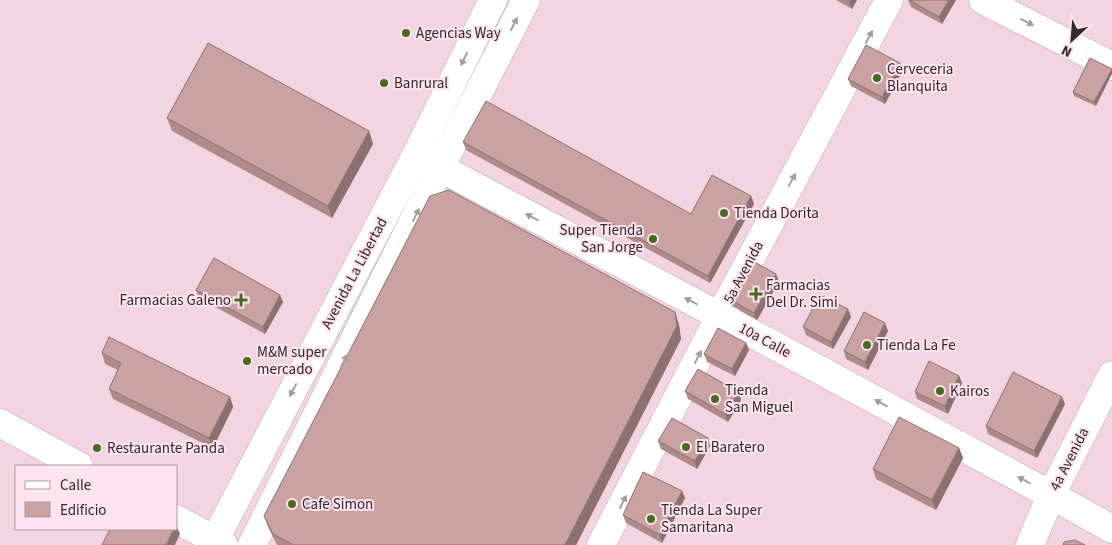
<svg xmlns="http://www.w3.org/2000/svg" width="1112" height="545" font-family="'Source Sans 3',sans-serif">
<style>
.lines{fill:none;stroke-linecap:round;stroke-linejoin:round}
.minor-casing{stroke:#c3a7b2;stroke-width:29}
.tertiary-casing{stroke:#c3a7b2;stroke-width:29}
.minor{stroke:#fff;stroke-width:28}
.tertiary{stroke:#fff;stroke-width:28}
.wall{fill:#ae8b8a}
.shaded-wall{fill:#8d7171}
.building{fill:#caa2a1;stroke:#8d7171}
.oneway{fill:#a39ea0}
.poi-dot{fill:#496a21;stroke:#fde4ee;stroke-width:2}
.labels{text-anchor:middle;stroke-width:4;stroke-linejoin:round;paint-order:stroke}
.poi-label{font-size:15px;fill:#33282c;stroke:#fde4ee;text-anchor:start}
.street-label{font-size:15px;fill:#33282c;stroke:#fde4ee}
</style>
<rect width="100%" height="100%" fill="#f3d5e1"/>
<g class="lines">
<defs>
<g id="minor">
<path d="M601,545L720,316L889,0"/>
<path d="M1030,545L1051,495L1112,375"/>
</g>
<g id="tertiary">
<path d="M983,0L1112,66"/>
<path d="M416,155L720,316L1051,495L1112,529"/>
<path d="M0,423L79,466"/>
<path d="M176,519L224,545"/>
<path d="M212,545L416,155L493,0"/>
<path d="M252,545L430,188L526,0"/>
</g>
</defs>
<use href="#minor" class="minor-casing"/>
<use href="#tertiary" class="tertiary-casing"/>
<use href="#minor" class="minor"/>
<use href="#tertiary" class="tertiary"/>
</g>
<g class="wall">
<path d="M836,0H857L852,9Z"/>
<path d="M908,0H956L942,24L911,7Z"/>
<path d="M1090,58L1096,106L1074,96L1073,92Z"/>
<path d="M900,63L903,70L885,104L851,86L848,79Z"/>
<path d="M167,118L369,131L373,144L332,218L172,131Z"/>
<path d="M463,142L691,214L751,196L754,204L710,283L466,150Z"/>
<path d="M776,274L779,282L757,320L732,306L729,299Z"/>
<path d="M196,290L280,295L283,302L265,334L199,298Z"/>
<path d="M848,309L851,317L833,349L806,335L803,327Z"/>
<path d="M675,312L679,325L681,339L576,545H277L269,529L264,516Z"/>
<path d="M888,331L868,370L846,359L844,351Z"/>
<path d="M746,343L749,350L735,376L707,362L704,354Z"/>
<path d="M102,353L230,397L233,407L213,448L113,399L109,389L118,370L105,364Z"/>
<path d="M959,376L962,383L948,414L917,399L915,392Z"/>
<path d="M685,391L739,392L741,400L728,422L688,399Z"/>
<path d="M1065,404L1037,458L988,434L986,426Z"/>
<path d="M658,441L710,446L697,469L661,449Z"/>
<path d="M959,448L963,458L936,510L876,479L873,469Z"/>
<path d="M682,491L685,498L662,543L626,523L623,515Z"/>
</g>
<g class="shaded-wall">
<path d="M850,0H857L852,9L849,2Z"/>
<path d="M949,0H956L942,24L939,17Z"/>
<path d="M900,63L903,70L885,104L882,97Z"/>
<path d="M1112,69V74L1096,106L1094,102Z"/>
<path d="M369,131L373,144L332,218L328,206Z"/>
<path d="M751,196L754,204L710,283L708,276Z"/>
<path d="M776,274L779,282L757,320L754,313Z"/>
<path d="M280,295L283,302L265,334L263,327Z"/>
<path d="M848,309L851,317L833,349L831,342Z"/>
<path d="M675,312L679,325L681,339L576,545H565Z"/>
<path d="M885,323L888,331L868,370L865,362Z"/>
<path d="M746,343L749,350L735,376L732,369Z"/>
<path d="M959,376L962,383L948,414L945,406Z"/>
<path d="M739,392L741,400L728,422L725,414Z"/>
<path d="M230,397L233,407L213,448L209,438Z"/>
<path d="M1062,397L1065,404L1037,458L1034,451Z"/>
<path d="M708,438L710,446L697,469L695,461Z"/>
<path d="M959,448L963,458L936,510L932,500Z"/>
<path d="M682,491L685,498L662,543L660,535Z"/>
<path d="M176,524L180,534L175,545H166L174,529H176Z"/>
</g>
<g class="building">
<path d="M909,0H949L939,17Z"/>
<path d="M208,43L369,131L328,206L167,118Z"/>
<path d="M866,45L900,63L882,97L848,79Z"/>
<path d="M1090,58L1112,69L1094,102L1073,92Z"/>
<path d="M486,101L691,214L712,175L751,196L708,276L463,142Z"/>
<path d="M449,190L675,312L677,326L565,545H294L273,534L264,516L430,196Z"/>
<path d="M214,258L280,295L263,327L196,290Z"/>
<path d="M751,260L776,274L754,313L729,299Z"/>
<path d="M820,295L848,309L831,342L803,327Z"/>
<path d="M864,312L885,323L865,362L844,351Z"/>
<path d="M718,328L746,343L732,369L704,354Z"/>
<path d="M109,337L230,397L209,438L109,389L121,363L102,353Z"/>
<path d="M929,361L959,376L945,406L915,392Z"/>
<path d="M698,369L739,392L725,414L685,391Z"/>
<path d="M1013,372L1062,397L1034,451L986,426Z"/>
<path d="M899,417L959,448L932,500L873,469Z"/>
<path d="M672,418L708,438L695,461L658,441Z"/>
<path d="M643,472L682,491L660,535L623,515Z"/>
<path d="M110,529H174L166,545H102Z"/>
<path d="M1075,540L1085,545H1063L1064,542Z"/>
</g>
<defs><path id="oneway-solid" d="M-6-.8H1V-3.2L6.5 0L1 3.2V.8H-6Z" transform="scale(1.25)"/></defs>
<g class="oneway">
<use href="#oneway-solid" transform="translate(1027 22) rotate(27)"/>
<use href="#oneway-solid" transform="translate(514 24) rotate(-63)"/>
<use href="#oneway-solid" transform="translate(869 37) rotate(-62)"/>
<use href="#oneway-solid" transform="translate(464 59) rotate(116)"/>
<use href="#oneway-solid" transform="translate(792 180) rotate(-62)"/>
<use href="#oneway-solid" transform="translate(416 215) rotate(-63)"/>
<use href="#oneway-solid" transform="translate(532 217) rotate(-152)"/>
<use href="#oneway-solid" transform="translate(691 301) rotate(-152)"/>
<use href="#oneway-solid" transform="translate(698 357) rotate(-63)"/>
<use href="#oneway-solid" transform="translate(344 361) rotate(-63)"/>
<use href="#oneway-solid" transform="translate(293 390) rotate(118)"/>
<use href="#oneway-solid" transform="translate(881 403) rotate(-152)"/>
<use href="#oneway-solid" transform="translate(1024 480) rotate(-152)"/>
<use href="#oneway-solid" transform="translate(623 502) rotate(-63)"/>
</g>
<g class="poi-dot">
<circle cx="406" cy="33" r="5"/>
<circle cx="877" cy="78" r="5"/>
<circle cx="384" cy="83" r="5"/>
<circle cx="724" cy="213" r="5"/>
<circle cx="653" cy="239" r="5"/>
<path d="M753.5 286.5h5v5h5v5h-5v5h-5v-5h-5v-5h5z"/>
<path d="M238.5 292.5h5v5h5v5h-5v5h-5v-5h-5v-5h5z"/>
<circle cx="867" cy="345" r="5"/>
<circle cx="247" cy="361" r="5"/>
<circle cx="940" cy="391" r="5"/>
<circle cx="715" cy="399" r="5"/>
<circle cx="686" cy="447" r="5"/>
<circle cx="97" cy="448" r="5"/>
<circle cx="292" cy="504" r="5"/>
<circle cx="651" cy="519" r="5"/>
</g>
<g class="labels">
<g class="poi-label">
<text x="416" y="38">Agencias Way</text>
<text x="887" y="74">Cerveceria<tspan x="887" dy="17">Blanquita</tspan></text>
<text x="394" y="88">Banrural</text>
<text x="734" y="218">Tienda Dorita</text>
<text x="643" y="235" text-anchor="end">Super Tienda<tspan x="643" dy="17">San Jorge</tspan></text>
<text x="766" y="290">Farmacias<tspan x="766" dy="17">Del Dr. Simi</tspan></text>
<text x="231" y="305" text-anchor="end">Farmacias Galeno</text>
<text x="877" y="350">Tienda La Fe</text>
<text x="257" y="357">M&amp;M super<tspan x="257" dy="17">mercado</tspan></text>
<text x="725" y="395">Tienda<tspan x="725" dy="17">San Miguel</tspan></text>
<text x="950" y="396">Kairos</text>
<text x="696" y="452">El Baratero</text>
<text x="107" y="453">Restaurante Panda</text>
<text x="302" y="509">Cafe Simon</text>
<text x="661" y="515">Tienda La Super<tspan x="661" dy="17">Samaritana</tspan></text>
</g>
<g class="street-label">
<text transform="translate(743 272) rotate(-62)" y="5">5a Avenida</text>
<text transform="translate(354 273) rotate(-62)" y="5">Avenida La Libertad</text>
<text transform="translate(765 340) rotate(28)" y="5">10a Calle</text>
<text transform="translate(1069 459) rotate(-63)" y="5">4a Avenida</text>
</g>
</g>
<rect x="15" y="465" width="162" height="65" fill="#fde4ee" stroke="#ac99a0"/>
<rect x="25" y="481" width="25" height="8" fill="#ffffff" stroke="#ac99a0"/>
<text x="60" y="490" font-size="15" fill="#33282c">Calle</text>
<rect x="25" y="502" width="25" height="15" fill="#caa2a1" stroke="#ac99a0"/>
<text x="60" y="515" font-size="15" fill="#33282c">Edificio</text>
<g transform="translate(1072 40) rotate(206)" stroke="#fde4ee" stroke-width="4" paint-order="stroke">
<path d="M0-4L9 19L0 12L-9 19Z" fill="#33282c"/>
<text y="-8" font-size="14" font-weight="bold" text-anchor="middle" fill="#33282c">N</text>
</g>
</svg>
